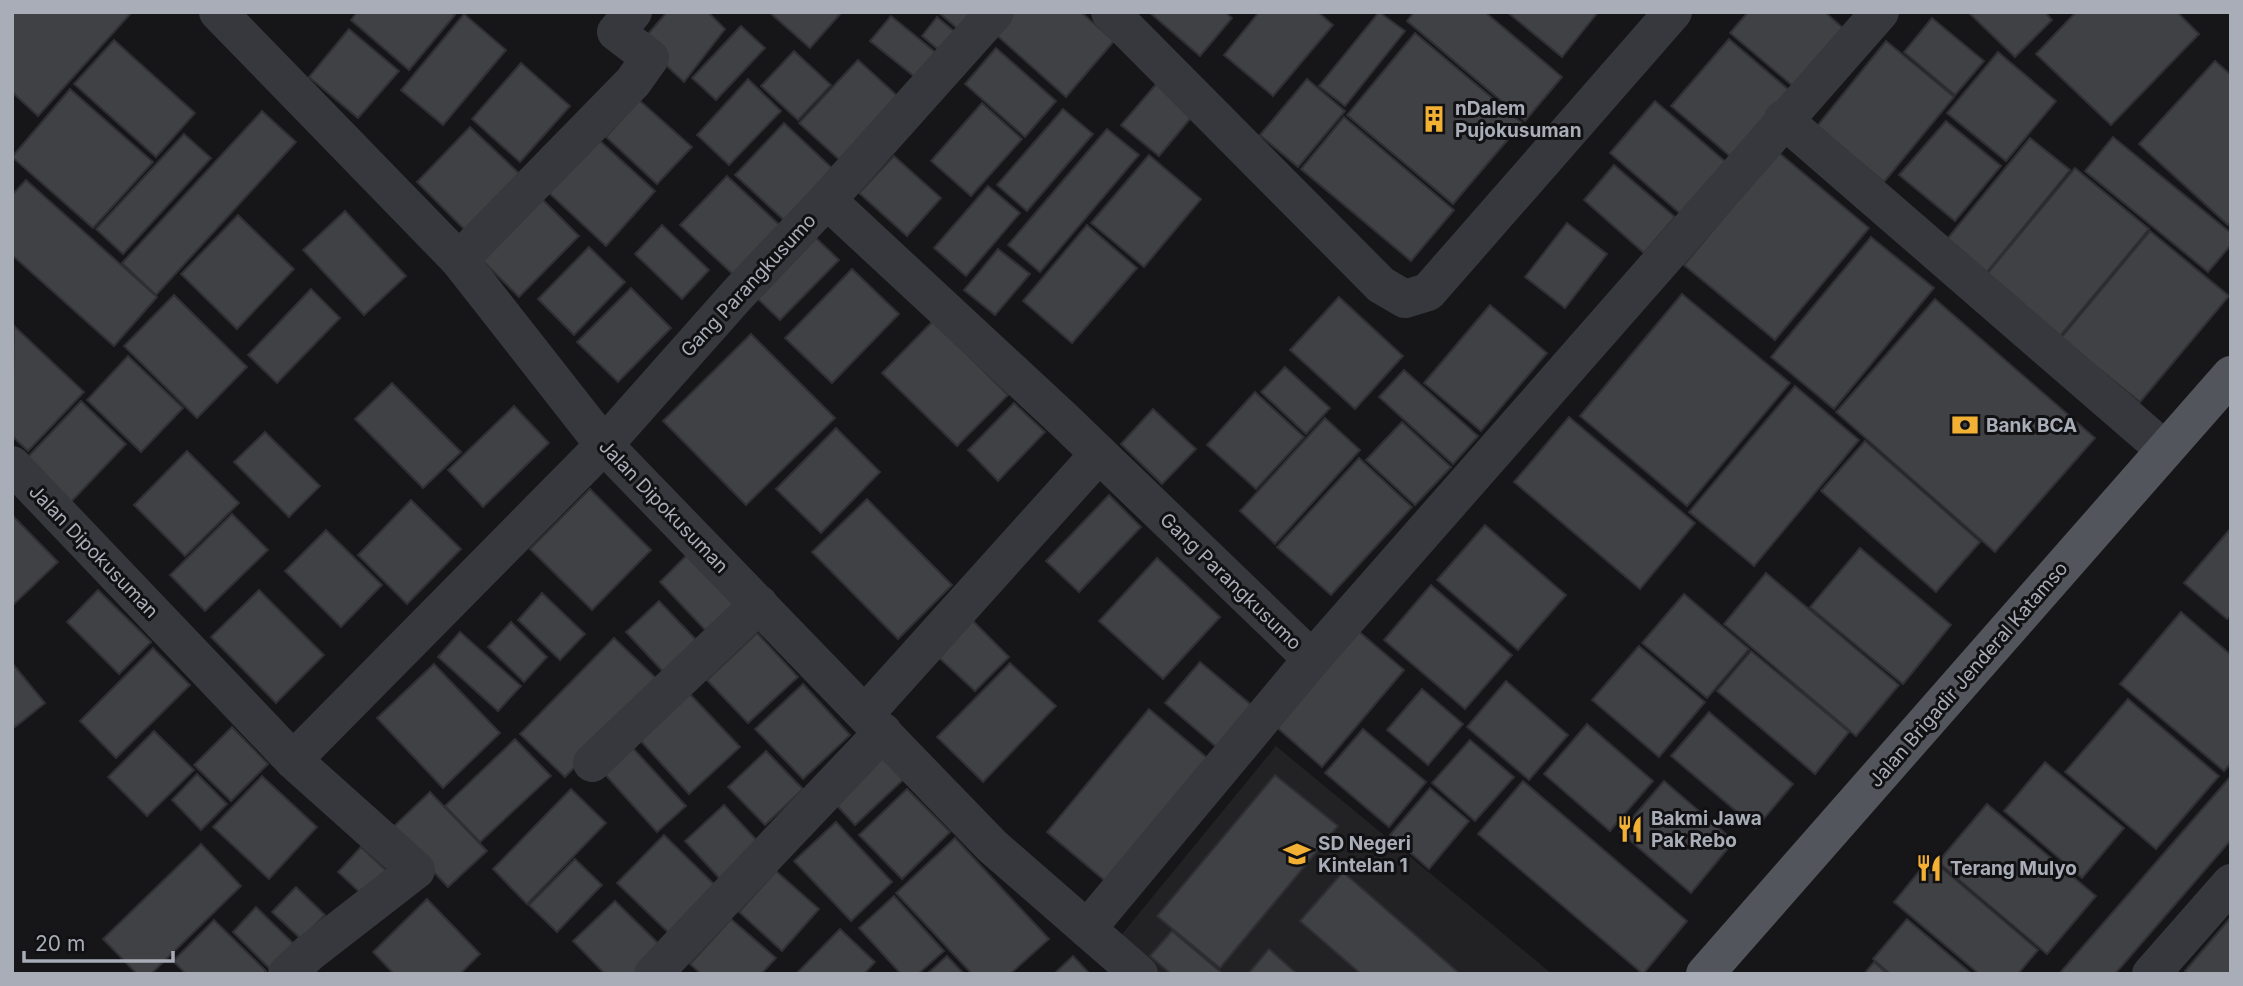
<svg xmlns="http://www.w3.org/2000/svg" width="2243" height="986" font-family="Inter,sans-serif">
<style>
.built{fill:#222225}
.building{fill:#404145;stroke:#303034;stroke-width:2}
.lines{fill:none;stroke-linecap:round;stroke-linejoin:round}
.minor{stroke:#37383d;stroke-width:38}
.major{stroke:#53555c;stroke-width:38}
.labels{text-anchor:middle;stroke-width:6;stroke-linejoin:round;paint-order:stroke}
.poi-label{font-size:19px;font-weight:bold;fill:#a8adb8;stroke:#111113;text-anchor:start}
.street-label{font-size:19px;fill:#a8adb8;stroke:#111113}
</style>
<rect width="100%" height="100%" fill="#161618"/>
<path class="built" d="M1276,746L1552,974H1115L1100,961Z"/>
<g class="building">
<path d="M12,12H132L38,116L12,92Z"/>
<path d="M357,12H451L455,15L409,70L351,20Z"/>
<path d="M667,12H708L725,29L684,82L641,42Z"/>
<path d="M769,12H842L810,48Z"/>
<path d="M938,12H980L965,35Z"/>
<path d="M1011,12H1081L1114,41L1066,97L993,32Z"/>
<path d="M1149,12H1225L1232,18L1200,56Z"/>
<path d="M1259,12H1318L1333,25L1273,96L1224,55Z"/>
<path d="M1379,12L1405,31L1345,106L1319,86Z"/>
<path d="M1414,12H1485L1562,77L1525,121L1407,21Z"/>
<path d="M1507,12H1598L1562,57Z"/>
<path d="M1748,12H1825L1843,28L1794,87L1730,33Z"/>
<path d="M1968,12H2045L2052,20L2015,57Z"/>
<path d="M2076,12H2177L2199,34L2111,125L2036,54Z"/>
<path d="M464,14L506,50L443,125L401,90Z"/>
<path d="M891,16L940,56L920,81L870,41Z"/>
<path d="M937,17L961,37L946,56L922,36Z"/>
<path d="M1932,18L1984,61L1955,95L1904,52Z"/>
<path d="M741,26L765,48L716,100L692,78Z"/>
<path d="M349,29L399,71L358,118L309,77Z"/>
<path d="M1415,33L1522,123L1453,204L1347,115Z"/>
<path d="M1729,39L1789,90L1731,157L1671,106Z"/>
<path d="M114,40L195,113L156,157L74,84Z"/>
<path d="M1886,41L1954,97L1884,182L1817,126Z"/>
<path d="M996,48L1056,101L1025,137L965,84Z"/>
<path d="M794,51L831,85L798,120L761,86Z"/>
<path d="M1998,52L2056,101L2006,161L1947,113Z"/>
<path d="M858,60L902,100L843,163L799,123Z"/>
<path d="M2215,61L2231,75V222L2228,225L2139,144Z"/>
<path d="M521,63L570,106L520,162L472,119Z"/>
<path d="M748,79L781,111L729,165L697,135Z"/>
<path d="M1307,79L1345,111L1298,167L1260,135Z"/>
<path d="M1158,82L1195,113L1159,156L1121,125Z"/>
<path d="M70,89L153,162L93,228L12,157Z"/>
<path d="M639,100L692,147L657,184L606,137Z"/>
<path d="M1655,101L1727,163L1682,215L1610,153Z"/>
<path d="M982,103L1022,139L971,196L931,161Z"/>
<path d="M1063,109L1093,134L1027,211L997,185Z"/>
<path d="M262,111L296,142L156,295L122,263Z"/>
<path d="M1344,117L1454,210L1411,261L1301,169Z"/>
<path d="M1946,121L2001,166L1955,221L1899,175Z"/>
<path d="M784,123L833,169L785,221L735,175Z"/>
<path d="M470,127L522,176L467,232L417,182Z"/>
<path d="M1107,129L1139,155L1040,272L1008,245Z"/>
<path d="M184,134L211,158L123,254L96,229Z"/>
<path d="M2113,137L2231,233V245L2208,272L2085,171Z"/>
<path d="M2030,138L2070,170L1987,272L1947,239Z"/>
<path d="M598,139L655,191L606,246L549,193Z"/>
<path d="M1778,152L1869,228L1775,340L1684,265Z"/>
<path d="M1149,155L1201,199L1144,267L1091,223Z"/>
<path d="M894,156L941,198L907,236L859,193Z"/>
<path d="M1614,165L1675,217L1644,253L1584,200Z"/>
<path d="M2075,168L2149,229L2060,336L1986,275Z"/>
<path d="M727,176L785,230L738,279L680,225Z"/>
<path d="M26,180L157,297L114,346L12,255V195Z"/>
<path d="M988,186L1020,213L966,276L934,248Z"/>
<path d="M540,197L579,236L519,297L480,258Z"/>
<path d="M345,211L406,276L364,315L303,250Z"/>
<path d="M238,215L294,269L237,329L181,274Z"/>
<path d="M1567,223L1607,254L1565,308L1525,277Z"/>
<path d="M662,225L709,270L682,299L635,254Z"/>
<path d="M1087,225L1137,268L1072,343L1023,301Z"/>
<path d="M2150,231L2229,296L2140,402L2061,338Z"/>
<path d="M1871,237L1934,288L1834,409L1771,357Z"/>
<path d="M816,238L839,260L780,320L758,299Z"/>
<path d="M589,247L625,282L574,335L538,299Z"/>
<path d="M998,249L1030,274L995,315L964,290Z"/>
<path d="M852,269L899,314L832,383L785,338Z"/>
<path d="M631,288L671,328L618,382L577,342Z"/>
<path d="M311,289L340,318L277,383L248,355Z"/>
<path d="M1682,294L1790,383L1687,506L1580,416Z"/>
<path d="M174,295L247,367L197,418L124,346Z"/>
<path d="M1339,297L1403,356L1355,409L1290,350Z"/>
<path d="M1935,299L2095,438L1995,552L1836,412Z"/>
<path d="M1490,305L1547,353L1481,431L1424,383Z"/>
<path d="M933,321L1008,395L957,446L882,373Z"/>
<path d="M14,326L84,392L28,451L12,436Z"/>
<path d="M751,334L835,418L746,505L663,421Z"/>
<path d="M128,356L183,408L141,452L87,400Z"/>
<path d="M1285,367L1330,408L1306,434L1261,392Z"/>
<path d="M1404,370L1478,436L1453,464L1379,397Z"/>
<path d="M392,383L461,452L423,488L355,419Z"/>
<path d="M1795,386L1859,440L1754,566L1689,512Z"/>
<path d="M1255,392L1304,437L1256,489L1207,445Z"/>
<path d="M81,401L126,444L69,504L24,461Z"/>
<path d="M1014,403L1045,432L998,481L968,450Z"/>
<path d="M514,406L549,443L483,507L448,470Z"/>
<path d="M1153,409L1196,449L1162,484L1121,444Z"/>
<path d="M1569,417L1695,523L1640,589L1514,482Z"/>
<path d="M1325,418L1360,450L1275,544L1240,511Z"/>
<path d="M1402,422L1451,467L1415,505L1366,460Z"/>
<path d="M836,428L880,472L821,533L776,489Z"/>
<path d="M265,432L320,486L289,517L234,462Z"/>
<path d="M1865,441L1980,542L1936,592L1821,491Z"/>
<path d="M187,451L239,503L185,556L134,505Z"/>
<path d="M1359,458L1412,507L1331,595L1277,547Z"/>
<path d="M590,489L651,550L592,610L530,549Z"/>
<path d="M1109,495L1141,527L1079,592L1046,561Z"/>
<path d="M867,499L952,585L898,639L812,552Z"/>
<path d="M411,500L461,549L407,604L358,555Z"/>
<path d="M232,514L268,550L205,611L170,575Z"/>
<path d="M12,515L58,562L12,606Z"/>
<path d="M1485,525L1566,595L1518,650L1437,580Z"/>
<path d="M2231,528V616L2227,619L2184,583Z"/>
<path d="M326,530L382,585L341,627L285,571Z"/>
<path d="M1860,548L1951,625L1903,684L1810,607Z"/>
<path d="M690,552L740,604L709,634L660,582Z"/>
<path d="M1157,558L1220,617L1163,679L1099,621Z"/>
<path d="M1766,573L1899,685L1856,736L1724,624Z"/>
<path d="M1431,585L1512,655L1465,709L1384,640Z"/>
<path d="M98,590L151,642L119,674L67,622Z"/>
<path d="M259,590L324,655L276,703L211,637Z"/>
<path d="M542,593L585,634L560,660L518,620Z"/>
<path d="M1684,594L1749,649L1707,698L1642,643Z"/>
<path d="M659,601L702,646L668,677L626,632Z"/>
<path d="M2181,612L2231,655V763L2224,771L2120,684Z"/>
<path d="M969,617L1009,657L975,691L936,655Z"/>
<path d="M511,622L547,657L524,682L488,647Z"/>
<path d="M1356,629L1404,670L1322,767L1274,725Z"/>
<path d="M460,632L521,686L498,711L438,657Z"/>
<path d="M757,633L798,677L748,723L707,680Z"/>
<path d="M614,638L659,681L565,777L520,734Z"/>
<path d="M1639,646L1705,702L1659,757L1592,700Z"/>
<path d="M153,648L190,685L116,758L80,721Z"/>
<path d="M1751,651L1849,732L1815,774L1717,691Z"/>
<path d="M1200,662L1255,708L1220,750L1165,703Z"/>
<path d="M12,663L45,703L15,727L12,723Z"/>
<path d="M1010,663L1056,706L983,782L937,737Z"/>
<path d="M434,664L500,733L443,788L377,718Z"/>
<path d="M1506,681L1568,735L1529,780L1467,727Z"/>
<path d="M803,684L850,735L803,779L755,729Z"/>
<path d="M1422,689L1463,724L1428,765L1387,730Z"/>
<path d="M689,693L740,747L689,794L639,739Z"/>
<path d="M2128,699L2219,776L2156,849L2065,772Z"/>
<path d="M1149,709L1212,762L1110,885L1047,832Z"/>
<path d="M1709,712L1793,784L1756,828L1671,756Z"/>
<path d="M1587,724L1653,781L1610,831L1544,774Z"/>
<path d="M232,727L268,764L231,801L194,765Z"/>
<path d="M1363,729L1426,782L1389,827L1325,773Z"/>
<path d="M154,731L194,770L147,816L108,777Z"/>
<path d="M515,739L551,776L480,842L445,806Z"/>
<path d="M1470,740L1514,777L1475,821L1432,783Z"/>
<path d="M630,745L686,806L657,832L602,771Z"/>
<path d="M876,749L904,779L855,825L827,795Z"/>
<path d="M766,751L803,789L765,825L728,787Z"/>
<path d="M2045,762L2124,828L2082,878L2004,811Z"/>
<path d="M197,774L227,804L201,830L172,800Z"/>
<path d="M1275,775L1338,826L1220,968L1157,916Z"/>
<path d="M262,776L317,827L269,879L213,827Z"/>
<path d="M2231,776V840L2115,974H2059Z"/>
<path d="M1523,781L1687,921L1643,974L1478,834Z"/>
<path d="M1664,781L1734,841L1691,893L1620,832Z"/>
<path d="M1430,788L1469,821L1429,869L1390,835Z"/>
<path d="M571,789L606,823L527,904L493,869Z"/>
<path d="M907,789L950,832L902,879L859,835Z"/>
<path d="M430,792L487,851L448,887L392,828Z"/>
<path d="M1987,804L2096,896L2047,954L1938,862Z"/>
<path d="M724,805L761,845L721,880L685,841Z"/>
<path d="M836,822L892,882L851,921L794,861Z"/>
<path d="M664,835L718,888L671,935L617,883Z"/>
<path d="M955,838L1049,939L1010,974H972L896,893Z"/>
<path d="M201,844L241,886L151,974H137L103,939Z"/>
<path d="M361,847L390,874L367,899L338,872Z"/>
<path d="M1930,858L2038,950L2018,974H1979L1894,902Z"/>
<path d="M575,859L602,885L557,932L529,905Z"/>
<path d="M776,871L819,909L782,951L739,912Z"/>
<path d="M1343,872L1460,974H1361L1300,921Z"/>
<path d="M296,887L325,915L301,939L272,912Z"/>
<path d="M894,896L944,951L918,974H901L859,928Z"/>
<path d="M427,899L480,954L460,974H394L373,952Z"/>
<path d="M615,901L664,949L639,974H605L573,941Z"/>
<path d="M256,907L297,947L272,971L233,932Z"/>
<path d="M2231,917V974H2188L2185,971Z"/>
<path d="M731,919L776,958L761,974H701L690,964Z"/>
<path d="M1907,919L1972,974H1890L1873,959Z"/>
<path d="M214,920L266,971L263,974H186L173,961Z"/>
<path d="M840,929L875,962L864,974H796Z"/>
<path d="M1172,931L1223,974H1171L1150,956Z"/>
<path d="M1269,949L1297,974H1248Z"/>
<path d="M947,956L964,974H927Z"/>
<path d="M1073,956L1090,974H1054Z"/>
<path d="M1874,962L1888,974H1864Z"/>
</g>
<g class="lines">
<g class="minor">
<path d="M218,12L459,260L604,445L992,846L1139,974"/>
<path d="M1110,12L1381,285L1405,299L1428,292L1673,12"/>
<path d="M1783,119L2165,450"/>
<path d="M827,200L995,12"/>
<path d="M459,260L633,82L650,58L616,32L633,12"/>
<path d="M12,465L293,760L416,870L309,953L287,974"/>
<path d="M865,714L1099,454"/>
<path d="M293,760L604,445L737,295L827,200L1066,422L1312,659"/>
<path d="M592,763L759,604"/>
<path d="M1087,929L1312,659L1880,12"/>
<path d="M653,974L883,732"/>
<path d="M2151,974L2231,883"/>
</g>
<path class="major" d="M1705,974L2231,375"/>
</g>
<defs>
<symbol id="building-bare" viewBox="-9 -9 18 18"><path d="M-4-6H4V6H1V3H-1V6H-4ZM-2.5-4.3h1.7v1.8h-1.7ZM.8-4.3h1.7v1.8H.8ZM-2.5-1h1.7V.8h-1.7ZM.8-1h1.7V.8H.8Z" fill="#f2b134" stroke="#111113" stroke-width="2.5" paint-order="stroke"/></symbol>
<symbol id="bank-bare" viewBox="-9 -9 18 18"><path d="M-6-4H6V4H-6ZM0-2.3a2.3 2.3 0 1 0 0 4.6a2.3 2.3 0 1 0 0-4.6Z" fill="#f2b134" stroke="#111113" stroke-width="2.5" paint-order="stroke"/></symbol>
<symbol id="restaurant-bare" viewBox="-9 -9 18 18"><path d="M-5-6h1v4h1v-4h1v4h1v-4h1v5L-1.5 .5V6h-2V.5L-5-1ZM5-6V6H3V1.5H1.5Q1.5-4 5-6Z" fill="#f2b134" stroke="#111113" stroke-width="2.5" paint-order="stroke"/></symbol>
<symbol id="school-bare" viewBox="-9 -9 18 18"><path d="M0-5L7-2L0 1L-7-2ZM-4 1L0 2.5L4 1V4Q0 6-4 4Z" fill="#f2b134" stroke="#111113" stroke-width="2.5" paint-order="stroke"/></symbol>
</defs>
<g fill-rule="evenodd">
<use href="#building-bare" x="1415" y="100" width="38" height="38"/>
<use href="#bank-bare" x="1946" y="406" width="38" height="38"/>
<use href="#restaurant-bare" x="1611" y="810" width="38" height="38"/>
<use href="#school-bare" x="1278" y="835" width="38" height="38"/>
<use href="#restaurant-bare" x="1910" y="849" width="38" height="38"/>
</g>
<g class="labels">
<g class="poi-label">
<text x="1455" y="115">nDalem<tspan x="1455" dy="22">Pujokusuman</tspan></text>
<text x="1986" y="432">Bank BCA</text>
<text x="1651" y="825">Bakmi Jawa<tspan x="1651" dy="22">Pak Rebo</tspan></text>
<text x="1318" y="850">SD Negeri<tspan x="1318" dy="22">Kintelan 1</tspan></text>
<text x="1950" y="875">Terang Mulyo</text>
</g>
<g class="street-label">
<text transform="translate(748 285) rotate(-47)" y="7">Gang Parangkusumo</text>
<text transform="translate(664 506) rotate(46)" y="7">Jalan Dipokusuman</text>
<text transform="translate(94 551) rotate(46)" y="7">Jalan Dipokusuman</text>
<text transform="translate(1231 581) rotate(44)" y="7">Gang Parangkusumo</text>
<text transform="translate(1968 674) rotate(-49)" y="7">Jalan Brigadir Jenderal Katamso</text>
</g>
</g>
<rect width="2243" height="986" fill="none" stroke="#a8adb8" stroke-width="28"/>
<path d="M24 951v10h149v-10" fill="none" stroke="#a8adb8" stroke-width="3.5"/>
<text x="35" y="951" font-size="21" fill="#a8adb8" stroke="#111113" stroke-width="5" paint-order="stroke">20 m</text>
</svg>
